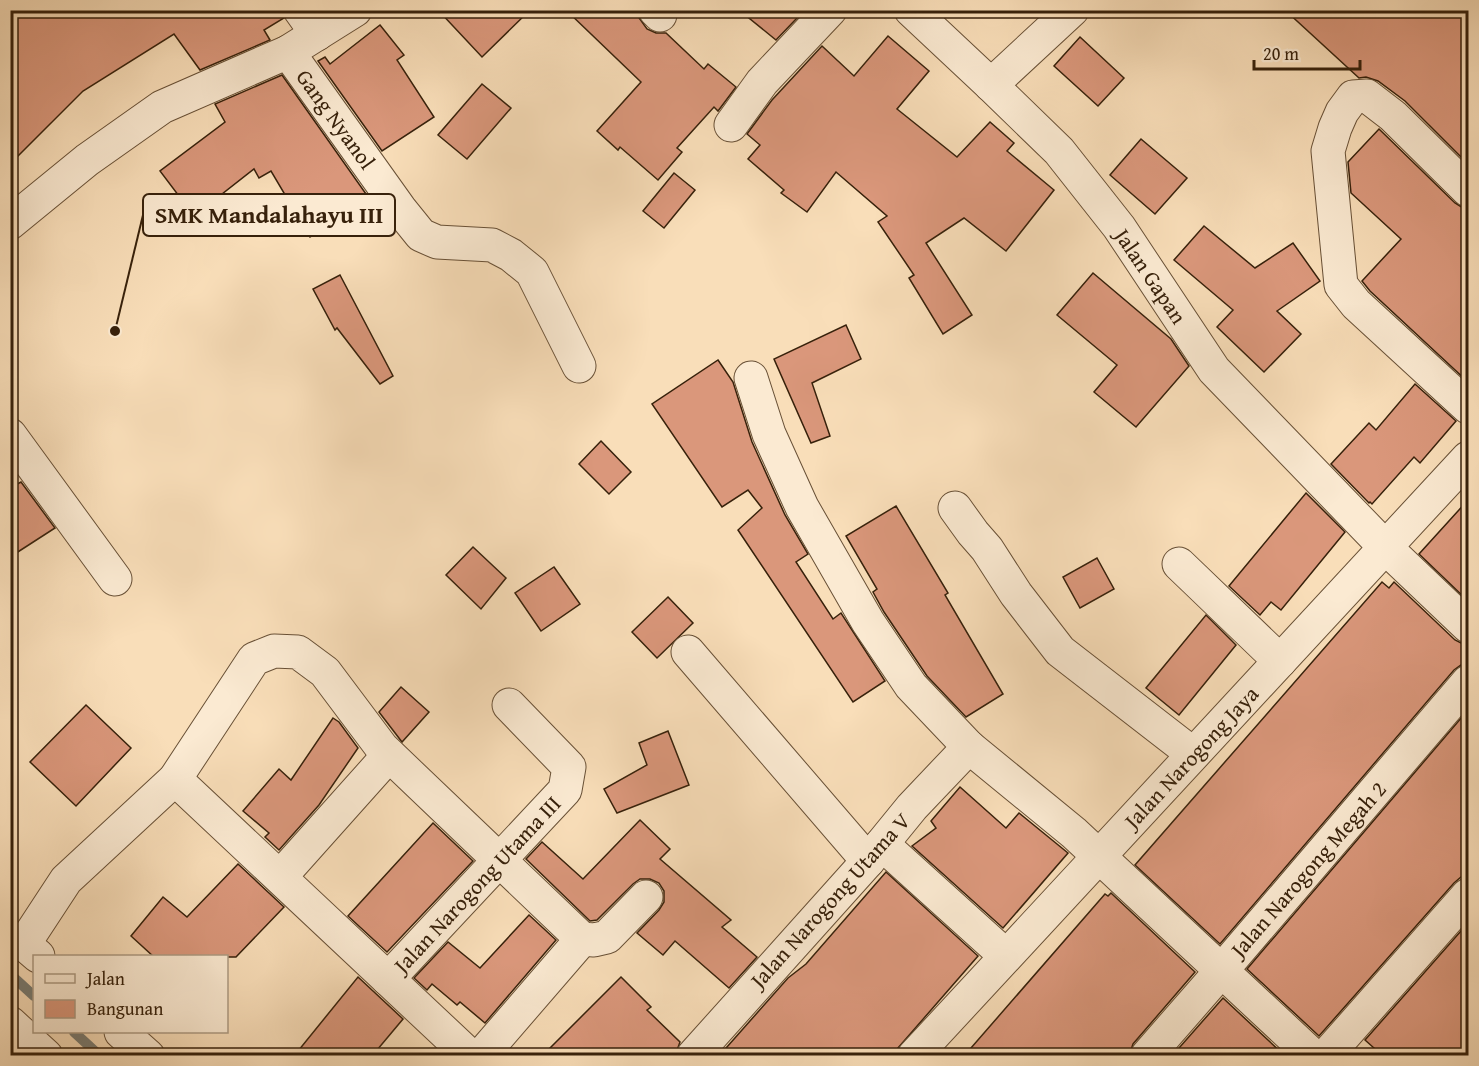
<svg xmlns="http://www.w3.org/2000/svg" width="1479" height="1066" font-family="'Gentium Book Plus',serif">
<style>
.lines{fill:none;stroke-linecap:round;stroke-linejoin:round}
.stream{stroke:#787c74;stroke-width:10}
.building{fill:#da977b;stroke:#37210b;stroke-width:1.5}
.minor-casing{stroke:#685036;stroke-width:35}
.tertiary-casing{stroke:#685036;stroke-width:35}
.minor{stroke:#fbead2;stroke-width:33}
.tertiary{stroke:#fbead2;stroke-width:33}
.labels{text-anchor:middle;stroke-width:5;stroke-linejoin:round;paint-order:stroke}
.street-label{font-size:22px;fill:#37210b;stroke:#fbead2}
.leader{fill:none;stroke:#37210b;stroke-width:2}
.callout-dot{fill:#37210b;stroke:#fbead2;stroke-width:2}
.callout{fill:#fbead2;stroke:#37210b;stroke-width:2}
.callout-label{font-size:24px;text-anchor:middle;font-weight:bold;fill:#37210b}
</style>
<rect width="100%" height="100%" fill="#f9deb9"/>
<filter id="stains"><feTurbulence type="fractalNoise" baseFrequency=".00333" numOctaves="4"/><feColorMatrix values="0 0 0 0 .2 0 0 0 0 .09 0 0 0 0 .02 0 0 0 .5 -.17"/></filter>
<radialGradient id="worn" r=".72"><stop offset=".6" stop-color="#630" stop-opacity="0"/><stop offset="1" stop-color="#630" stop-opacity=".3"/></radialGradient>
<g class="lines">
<g class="stream">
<path d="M10,974L34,996"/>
<path d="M74,1032L100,1056"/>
</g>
</g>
<g class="building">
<path d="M10,10H281L284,18L264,30L270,40L200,70L174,34L83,91L10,164Z"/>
<path d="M438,10H530L482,57Z"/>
<path d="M566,10H637V15L647,29L656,33H666L704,69L708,64L736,87L718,111L714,107L677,148L682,152L658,180L620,147L618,150L597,131L641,82Z"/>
<path d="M739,10H787L797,18L776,40Z"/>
<path d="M1285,10H1468V164L1405,101L1378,81L1366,77L1359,78Z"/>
<path d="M380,25L404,55L397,60L434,117L382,151L318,61L325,57L330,64Z"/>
<path d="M888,36L929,71L897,109L957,157L990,122L1014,143L1007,151L1054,190L1006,251L964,218L926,243L972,315L943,334L909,278L914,275L878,222L887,216L836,172L807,212L781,193L784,190L748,159L760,145L747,134L772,100L822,46L854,76Z"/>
<path d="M1080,37L1124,78L1098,106L1054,66Z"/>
<path d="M282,75L371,201L310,237L271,171L259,178L254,169L194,216L160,171L225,122L215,104Z"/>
<path d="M482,84L511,108L467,159L438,135Z"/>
<path d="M1379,129L1455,203L1463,208H1468V382L1370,291L1362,281L1401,239L1351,193L1348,162Z"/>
<path d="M1141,139L1187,178L1155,214L1110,175Z"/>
<path d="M674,173L695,190L664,228L643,211Z"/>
<path d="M1204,226L1255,268L1293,243L1320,281L1277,311L1301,334L1264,372L1217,327L1233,310L1174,260Z"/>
<path d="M1093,273L1171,339L1189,366L1136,427L1094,392L1117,365L1057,315Z"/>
<path d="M340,275L393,376L380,384L337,328L335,330L313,289Z"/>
<path d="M846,325L861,359L812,383L830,436L811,443L774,359Z"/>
<path d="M718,360L733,382L752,442L785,515L808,554L796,562L833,619L841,613L885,681L853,702L738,530L762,508L748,490L722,507L652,404Z"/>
<path d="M1415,384L1456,421L1420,463L1414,457L1372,504L1370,502L1369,503L1331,464L1369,423L1376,430Z"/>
<path d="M601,441L631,472L609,494L579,464Z"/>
<path d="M21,482L55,528L10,557V488Z"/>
<path d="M1306,493L1345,532L1281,610L1271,602L1260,615L1229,586Z"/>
<path d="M1468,500V601L1419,554Z"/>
<path d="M896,506L948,593L945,595L1003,694L966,717L927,676L884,612L873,592L877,589L846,536Z"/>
<path d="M473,547L506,578L481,609L446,575Z"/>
<path d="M1097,558L1114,589L1080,608L1063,577Z"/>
<path d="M554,567L580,604L541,631L515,593Z"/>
<path d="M1382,582L1389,588L1394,582L1455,640L1463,644H1468V664L1461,665L1454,670L1220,944L1135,865Z"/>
<path d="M668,597L693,623L657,658L632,632Z"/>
<path d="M1206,615L1236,645L1179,715L1146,688Z"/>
<path d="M401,687L429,712L402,742L379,712Z"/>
<path d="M86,705L131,748L76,806L30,762Z"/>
<path d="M1468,710V877H1461L1454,883L1319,1036L1247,969Z"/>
<path d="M333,718L339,722L358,748L319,805L279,850L265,837L269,833L243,811L279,769L291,780Z"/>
<path d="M668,731L689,785L617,813L604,789L647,765L639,743Z"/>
<path d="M960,787L1006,828L1019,813L1068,853L1003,928L912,846L936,828L931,821Z"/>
<path d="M640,820L670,849L660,859L731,920L722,927L757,957L729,988L675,941L663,955L637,933L659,910L664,902V891L659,883L650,879H640L633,884L597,920L590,921L526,859L542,842L583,879Z"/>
<path d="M433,823L473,861L387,952L348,916Z"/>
<path d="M238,864L284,907L236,957H154L131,936L163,897L187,917Z"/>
<path d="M886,872L978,956L891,1056H719L788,978L806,964Z"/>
<path d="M1111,893L1195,972L1133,1044L1129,1056H964L1105,894L1108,896Z"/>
<path d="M529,915L556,940L485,1023L460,1002L457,1005L432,984L427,990L414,978L448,942L480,968Z"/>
<path d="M1468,923V1056H1383L1365,1040Z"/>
<path d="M358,977L403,1019L372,1056H294Z"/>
<path d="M621,977L651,1007L647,1010L680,1042L675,1056H542Z"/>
<path d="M1223,998L1285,1056H1172Z"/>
</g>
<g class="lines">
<defs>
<g id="minor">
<path d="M300,10L317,34"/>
<path d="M655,10L660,15"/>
<path d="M911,10L991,85L1059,151L1119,227L1214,370L1385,547L1468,626"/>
<path d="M288,52L400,209L421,235L437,242L492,245L511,255L532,272L579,366"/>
<path d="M991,85L1072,10"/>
<path d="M731,125L762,82L830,10"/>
<path d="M1468,190L1393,116L1367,96L1353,97L1342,112L1335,128L1328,151L1341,285L1356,304L1468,407"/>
<path d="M751,378L769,434L802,507L868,622L911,686L969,747L1074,833L1313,1056"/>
<path d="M10,435L115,579"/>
<path d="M955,508L973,533L987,549L1016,594L1060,651L1193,754"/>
<path d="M1179,564L1280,661"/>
<path d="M688,652L868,861"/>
<path d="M175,779L470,1056"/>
<path d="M882,844L1006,956"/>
<path d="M280,877L389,755"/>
<path d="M24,944L66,880L175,779L254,659L274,651L298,652L325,672L382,748L582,939L594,940L607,937L646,897"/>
<path d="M388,979L565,790L569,767L509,705"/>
<path d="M481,1056L582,939"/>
<path d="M693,1056L868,861L912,807L969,747"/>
<path d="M1147,1056L1222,970L1468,682"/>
<path d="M1326,1056L1468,895"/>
</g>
<g id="tertiary">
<path d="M10,223L87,160L162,107L288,52L355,10"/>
<path d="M10,938L24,944L38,956"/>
<path d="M10,1023L46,1056"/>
<path d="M121,1032L148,1056"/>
<path d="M914,1056L1468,458"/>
</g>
</defs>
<use href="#minor" class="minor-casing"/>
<use href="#tertiary" class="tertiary-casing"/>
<use href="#minor" class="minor"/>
<use href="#tertiary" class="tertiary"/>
</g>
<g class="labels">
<g class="street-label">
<text transform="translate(336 119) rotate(54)" y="8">Gang Nyanol</text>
<text transform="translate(1151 276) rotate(56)" y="8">Jalan Gapan</text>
<text transform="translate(1191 757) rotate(-47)" y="8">Jalan Narogong Jaya</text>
<text transform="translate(1308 869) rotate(-49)" y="8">Jalan Narogong Megah 2</text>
<text transform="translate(477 884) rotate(-47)" y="8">Jalan Narogong Utama III</text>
<text transform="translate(830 900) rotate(-48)" y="8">Jalan Narogong Utama V</text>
</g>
</g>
<path class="leader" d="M115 331L143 215"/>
<circle class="callout-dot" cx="115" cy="331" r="6"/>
<rect class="callout" x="143" y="194" width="252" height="42" rx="6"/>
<g class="callout-label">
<text x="269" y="223">SMK Mandalahayu III</text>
</g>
<rect width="1479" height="1066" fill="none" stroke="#f9deb9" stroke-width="36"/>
<rect x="12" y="12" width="1455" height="1042" fill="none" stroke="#37210b" stroke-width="3"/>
<rect x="18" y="18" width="1443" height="1030" fill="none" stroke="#37210b" stroke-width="1.5"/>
<rect x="33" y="955" width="195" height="78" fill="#fbead2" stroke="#ad9a82" stroke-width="1.5"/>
<rect x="45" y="974" width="30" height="9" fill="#fbead2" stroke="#ad9a82" stroke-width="1.5"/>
<text x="87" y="985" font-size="18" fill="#37210b">Jalan</text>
<rect x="45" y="1000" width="30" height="18" fill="#da977b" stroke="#ad9a82" stroke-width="1.5"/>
<text x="87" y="1015" font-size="18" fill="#37210b">Bangunan</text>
<path d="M1254 60v9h106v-9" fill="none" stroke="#37210b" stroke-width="3"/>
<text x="1263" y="60" font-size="18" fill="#37210b" stroke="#fbead2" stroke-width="4.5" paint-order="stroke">20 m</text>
<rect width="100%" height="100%" filter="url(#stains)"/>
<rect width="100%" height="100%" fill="url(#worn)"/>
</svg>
